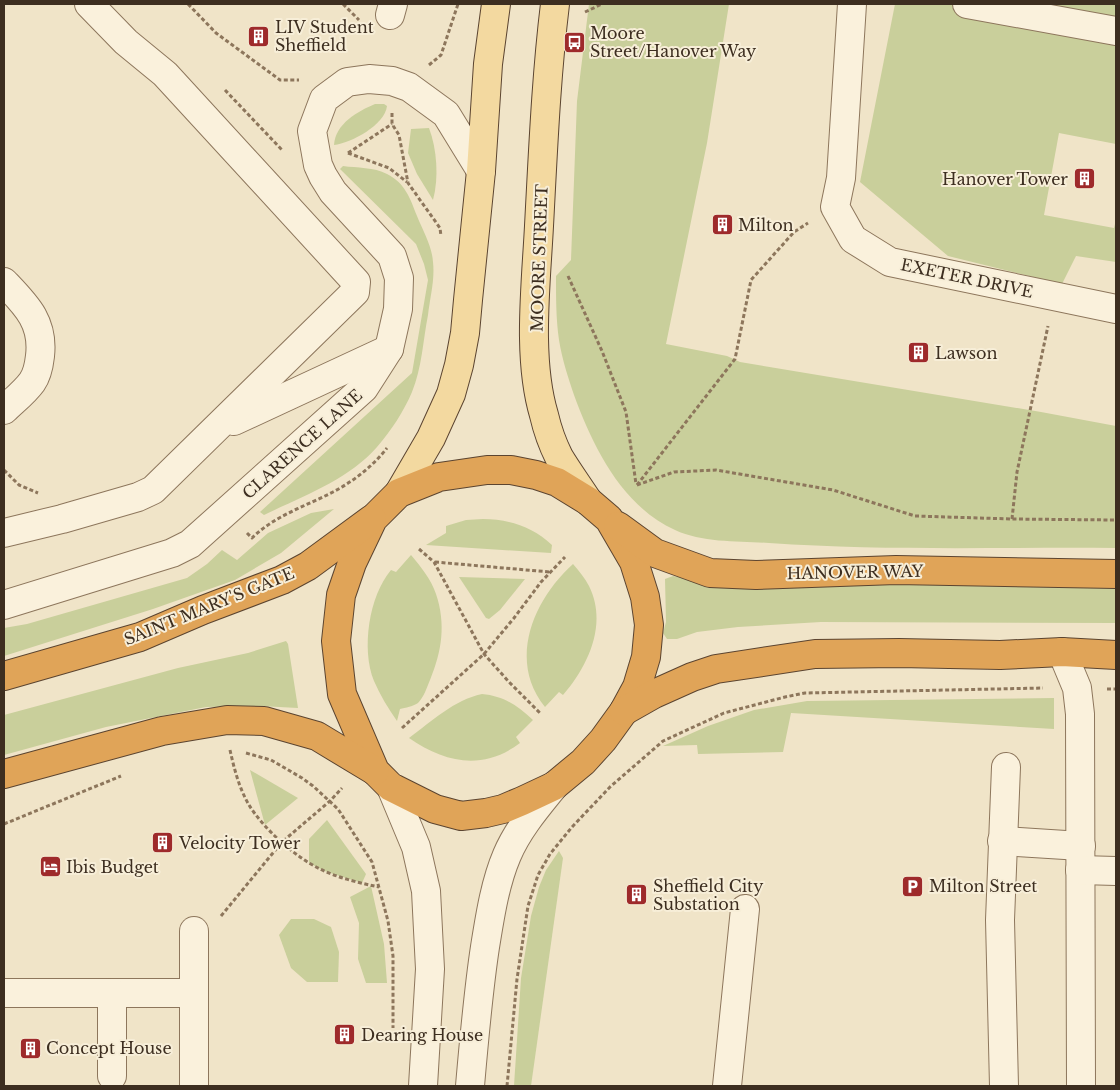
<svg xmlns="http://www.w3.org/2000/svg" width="1120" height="1090" font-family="'Libre Baskerville',serif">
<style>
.green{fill:#c9cf9b}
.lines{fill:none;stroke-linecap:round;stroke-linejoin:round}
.minor-casing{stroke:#8d765c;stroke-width:30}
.major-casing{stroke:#5b4430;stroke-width:30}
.highway-casing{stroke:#5b4430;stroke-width:30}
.path{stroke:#8d765c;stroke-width:3;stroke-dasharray:4 2.5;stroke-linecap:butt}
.minor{stroke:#faf1dc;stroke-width:28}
.major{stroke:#f3d9a0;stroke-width:28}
.highway{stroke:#e0a458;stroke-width:28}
.labels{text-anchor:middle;stroke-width:4;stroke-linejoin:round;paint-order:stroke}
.poi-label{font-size:16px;fill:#3d2e20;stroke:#f7eed8;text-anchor:start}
.street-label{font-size:16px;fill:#3d2e20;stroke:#f7eed8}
</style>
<rect width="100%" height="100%" fill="#f0e4c8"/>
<g class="green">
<path d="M589,4H729L707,143L666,344L727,356L740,362L1041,412L1116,426V548C1001,547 884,551 769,543C739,541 703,543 675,530C622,506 593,447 574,395C568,377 562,359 559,340C556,319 556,298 556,276L571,260L577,101Z"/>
<path d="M895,4H1116V144L1059,133L1044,215L1114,228L1116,220V262L1076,256L1062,284L948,256L860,182Z"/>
<path d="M375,104H384L387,106C385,125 351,143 334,145C335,124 358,111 375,104Z"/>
<path d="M429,128C437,149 439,178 433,200L417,174L408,153L411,129Z"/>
<path d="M343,166C357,168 374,167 387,174C405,183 410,198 417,216C423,231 432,246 433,262C435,280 430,297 428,315C423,340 422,368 412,392C404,411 391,431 377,447C348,480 303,496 264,515L260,512L412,373L428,280L424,264L416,244L340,169Z"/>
<path d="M334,509L281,553L235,580L153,609L4,656V628L27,624L187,578L207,564L222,550L237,560L268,533L311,513Z"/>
<path d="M483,519C509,519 533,527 552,545L551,553L426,545L446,533V526L466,520Z"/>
<path d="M411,555C421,567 431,579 436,594C446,624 442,651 430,680C427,687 424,697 418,703C414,706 405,708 400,709L397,721C388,708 380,695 374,681C361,649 369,596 391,570L396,572Z"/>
<path d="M573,564C579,571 585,578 589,586C608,624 588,666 563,695L559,692L545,707C507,660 534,599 573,564Z"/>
<path d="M673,576L712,584L907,580L1116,585V623L821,622L738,627L697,632L677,639H667L663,633L666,622L665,579Z"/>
<path d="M459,577L525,579L500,610L489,619L486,618Z"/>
<path d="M286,641L288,644L298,708L260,706L206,707L106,727L4,755V715L178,668L248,653Z"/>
<path d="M482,694C504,696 518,706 533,720L516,737L520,743C483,771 445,763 409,738C432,721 454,700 482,694Z"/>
<path d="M1054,698V729L791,713L783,752L698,754L697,745L663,746L708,726L754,710L807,701Z"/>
<path d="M250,770L298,798L265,825Z"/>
<path d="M327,820L366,874L362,883L327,872L309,863V839Z"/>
<path d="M559,851L563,858L531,1086H514L521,978L531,916L539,887L546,870Z"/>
<path d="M371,886L384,944L387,983H366L358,959L359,923L350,897Z"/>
<path d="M291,919H314L331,927L339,952L338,982H307L291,968L279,935Z"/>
</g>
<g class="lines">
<defs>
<g id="minor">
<path d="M852,4L841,178L835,207L853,239L890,262L1116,309"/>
<path d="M967,4L1116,31"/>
<path d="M390,15L393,4"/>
<path d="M4,282C26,305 44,322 40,356C39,365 37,375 32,382C24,393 13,401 4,410"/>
<path d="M234,421L389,349"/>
<path d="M4,533L62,519L138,497L153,490L355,292L356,282L165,74L126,42L89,4"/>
<path d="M4,605L172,553L190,544L364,388L389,349L398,309L399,278L392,256L333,192L323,176L318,165L312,131L324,99L347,82L369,79L392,81L409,87L446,114L481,171"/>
<path d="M1062,652L1077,688L1080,714L1081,1086"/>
<path d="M391,787L416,847L426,891L430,969L423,1086"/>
<path d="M1002,841L1081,846"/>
<path d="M1080,870L1116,871"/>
<path d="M4,993H194"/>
<path d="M112,1076V993"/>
<path d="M194,1086V931"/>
<path d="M470,1086C474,1040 478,993 485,947C490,916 495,883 507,855C518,829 537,807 554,786"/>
<path d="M727,1086L745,909"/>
<path d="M1004,1086L1000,920L1006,767"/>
</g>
<g id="major">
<path d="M555,4C546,78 543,152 539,226C536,285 527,358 544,415C547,428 553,445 559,457C568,472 579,487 588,501"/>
<path d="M399,493L431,438L451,394L459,365L465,333L468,300L481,171L488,64L496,4"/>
</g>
<g id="highway">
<path d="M487,470H511L536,475L557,482L588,501L609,519L634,562L645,597L649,625L646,657L637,687L624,711L603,740L583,762L554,786L522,801L503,809L486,813L461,816L435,809L391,787L375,771L342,694L336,641L341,595L352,563L373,519L399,493L439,477Z"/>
<path d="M618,526L655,553L710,573L756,575L896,570L1116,574"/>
<path d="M4,676L140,637L203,610L282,580L308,566L372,519"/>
<path d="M624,711L654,694L692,677L716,669L815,654L899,653L1000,655L1062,652L1116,655"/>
<path d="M4,774L162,731L227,720L264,721L317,736L375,771"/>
</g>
</defs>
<use href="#minor" class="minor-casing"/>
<use href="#major" class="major-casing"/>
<use href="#highway" class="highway-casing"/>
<g class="path">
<path d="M188,4L216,33L280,80H299"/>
<path d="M343,4L359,20"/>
<path d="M585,12L602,4"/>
<path d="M429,65L441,55L458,4"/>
<path d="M225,90L283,151"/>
<path d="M392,113V124L399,135L408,183L440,228L441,236"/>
<path d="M348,153L389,168L407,182"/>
<path d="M348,153L392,124"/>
<path d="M568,276L602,351L626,412L636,484"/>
<path d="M4,470L19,485L38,493"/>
<path d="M637,485L674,472L716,470L833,490L915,516L1012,519L1116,520"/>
<path d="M637,485L735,359L751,280L794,232L808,223"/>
<path d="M1012,519L1017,472L1048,326"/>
<path d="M247,533L252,538C274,516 306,506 333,492C354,481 373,466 387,448"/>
<path d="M419,549L434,562L484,654L509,682L540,713"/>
<path d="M435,562L550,572"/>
<path d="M1107,689H1116"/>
<path d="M402,728L484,654L514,618L541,582L565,557"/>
<path d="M230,750C234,768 239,788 249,805C263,828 295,857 320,869C338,878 360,883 379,887"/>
<path d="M246,753L271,760L302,778L313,786L338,809L372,862L388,921L393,956V1028"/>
<path d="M4,824L121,776"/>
<path d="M221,916L282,842L330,801L342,788"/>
<path d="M507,1086L517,979L528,906L538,875L550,854L572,827L610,787L663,741L724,713L785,697L805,693L1043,688"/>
</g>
<use href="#minor" class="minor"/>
<use href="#major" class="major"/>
<use href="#highway" class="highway"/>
</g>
<defs>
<symbol id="building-square" viewBox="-11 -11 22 22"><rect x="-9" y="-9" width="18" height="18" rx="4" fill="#9e2a2b" stroke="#f7eed8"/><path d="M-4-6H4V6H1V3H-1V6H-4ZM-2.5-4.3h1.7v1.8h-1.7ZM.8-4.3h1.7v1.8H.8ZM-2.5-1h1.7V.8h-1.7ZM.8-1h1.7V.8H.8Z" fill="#fff"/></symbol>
<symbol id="bus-square" viewBox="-11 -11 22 22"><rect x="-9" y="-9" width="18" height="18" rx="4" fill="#9e2a2b" stroke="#f7eed8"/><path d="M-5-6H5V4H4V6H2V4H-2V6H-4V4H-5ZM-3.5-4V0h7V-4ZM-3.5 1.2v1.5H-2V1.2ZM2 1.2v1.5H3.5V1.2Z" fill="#fff"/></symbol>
<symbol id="hotel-square" viewBox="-11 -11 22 22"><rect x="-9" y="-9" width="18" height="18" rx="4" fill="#9e2a2b" stroke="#f7eed8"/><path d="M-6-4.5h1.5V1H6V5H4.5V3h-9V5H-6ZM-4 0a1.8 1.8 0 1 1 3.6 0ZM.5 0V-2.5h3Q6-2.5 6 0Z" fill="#fff"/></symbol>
<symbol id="parking-square" viewBox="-11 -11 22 22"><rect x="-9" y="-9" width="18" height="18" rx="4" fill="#9e2a2b" stroke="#f7eed8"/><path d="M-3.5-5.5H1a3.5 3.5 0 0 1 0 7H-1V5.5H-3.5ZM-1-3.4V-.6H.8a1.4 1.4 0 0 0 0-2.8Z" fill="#fff"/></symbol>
</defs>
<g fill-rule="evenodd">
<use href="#building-square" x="246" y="24" width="25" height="25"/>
<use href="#bus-square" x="562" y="30" width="25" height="25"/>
<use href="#building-square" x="1072" y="166" width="25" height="25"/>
<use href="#building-square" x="710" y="212" width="25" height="25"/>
<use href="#building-square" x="906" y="340" width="25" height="25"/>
<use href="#building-square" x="150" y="830" width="25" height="25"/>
<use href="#hotel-square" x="38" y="854" width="25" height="25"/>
<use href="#parking-square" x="900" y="874" width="25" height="25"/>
<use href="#building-square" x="624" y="882" width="25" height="25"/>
<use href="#building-square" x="332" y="1022" width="25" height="25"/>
<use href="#building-square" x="18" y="1036" width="25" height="25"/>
</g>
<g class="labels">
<g class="poi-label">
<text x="275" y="33">LIV Student<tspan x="275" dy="18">Sheffield</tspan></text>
<text x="590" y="39">Moore<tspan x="590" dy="18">Street/Hanover Way</tspan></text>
<text x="1068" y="185" text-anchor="end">Hanover Tower</text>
<text x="738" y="231">Milton</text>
<text x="935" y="359">Lawson</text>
<text x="179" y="849">Velocity Tower</text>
<text x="66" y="873">Ibis Budget</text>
<text x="653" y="892">Sheffield City<tspan x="653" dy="18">Substation</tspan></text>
<text x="929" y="892">Milton Street</text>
<text x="361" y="1041">Dearing House</text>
<text x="46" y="1054">Concept House</text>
</g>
<g class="street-label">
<text transform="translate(539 258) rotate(-88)" y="6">MOORE STREET</text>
<text transform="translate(967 278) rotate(12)" y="6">EXETER DRIVE</text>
<text transform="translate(302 444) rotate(-42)" y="6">CLARENCE LANE</text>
<text transform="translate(855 572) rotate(-1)" y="6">HANOVER WAY</text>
<text transform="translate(209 606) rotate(-22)" y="6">SAINT MARY'S GATE</text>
</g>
</g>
<rect width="1120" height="1090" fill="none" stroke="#3d2e20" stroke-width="10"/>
</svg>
